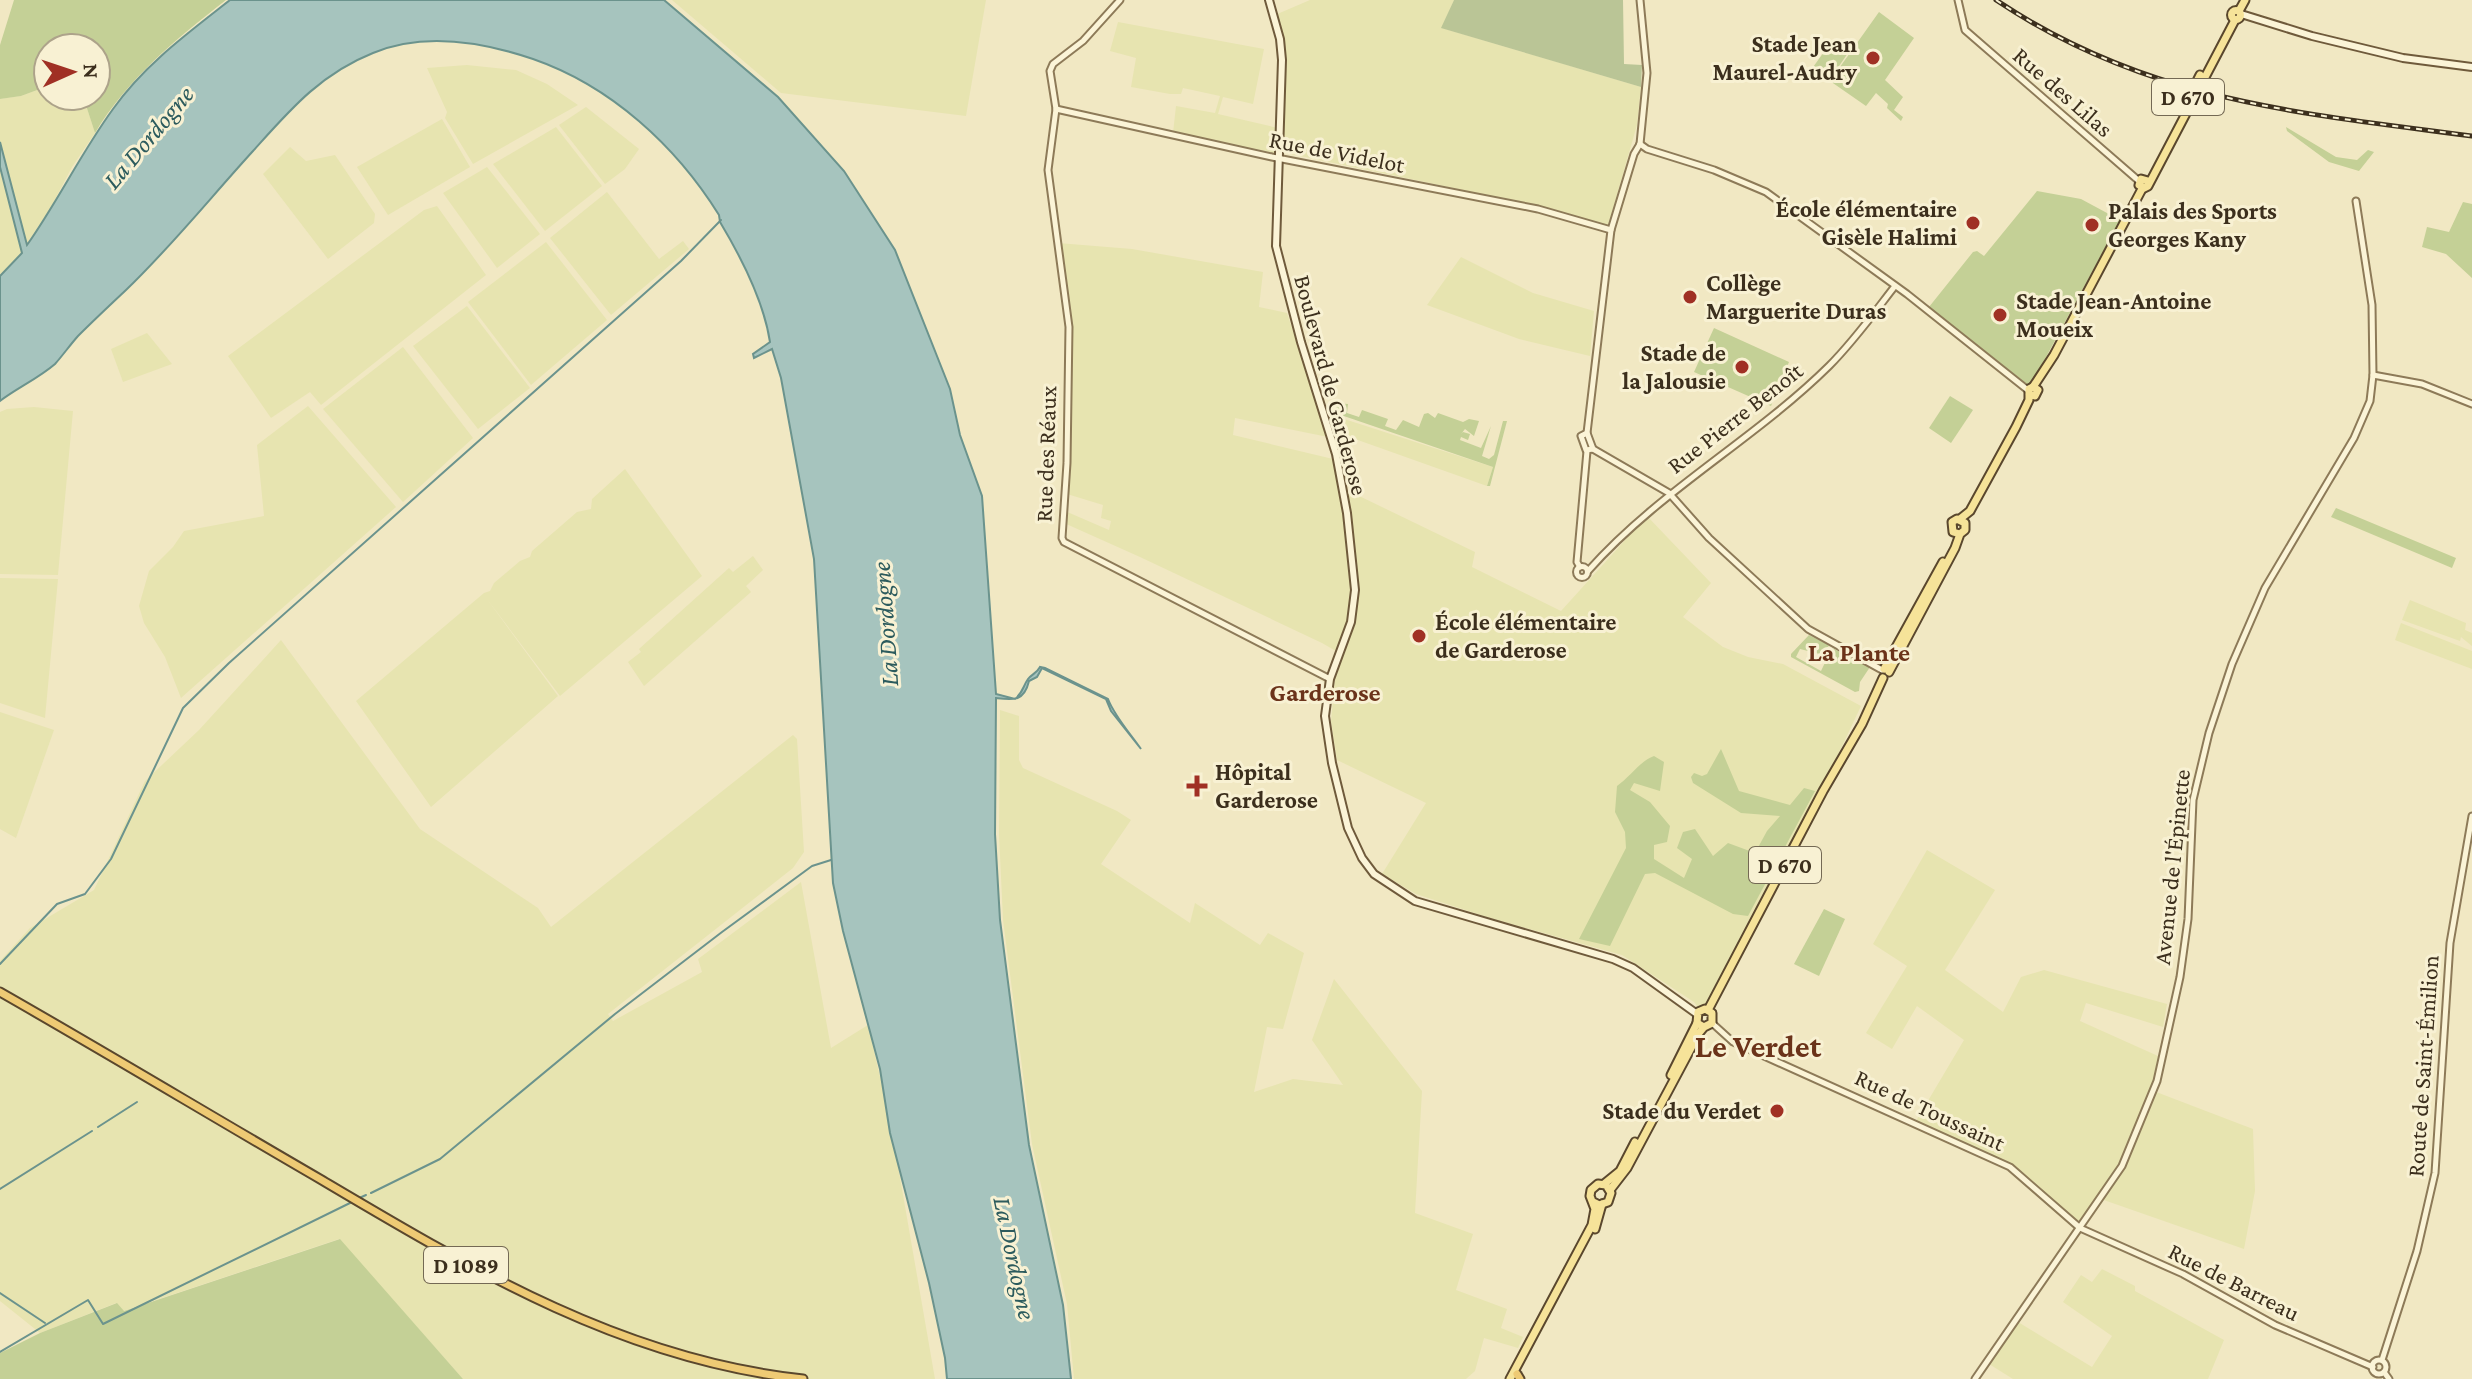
<svg xmlns="http://www.w3.org/2000/svg" width="2472" height="1379" font-family="'Crimson Pro',serif">
<style>
.farmland{fill:#e7e4b0}
.green{fill:#c4d096}
.cemetery{fill:#bac596}
.water{fill:#a6c4be;stroke:#6b938d;stroke-width:2}
.lines{fill:none;stroke-linecap:round;stroke-linejoin:round}
.stream{stroke:#6b938d;stroke-width:2}
.tertiary-casing{stroke:#8d7a58;stroke-width:9}
.secondary-casing{stroke:#6f5a3b;stroke-width:10}
.primary-casing{stroke:#5a472d;stroke-width:11}
.trunk-casing{stroke:#5a472d;stroke-width:11}
.tertiary{stroke:#fbf4d7;stroke-width:5}
.secondary{stroke:#fbf4d7;stroke-width:6}
.primary{stroke:#f6e399;stroke-width:7}
.trunk{stroke:#eeca74;stroke-width:7}
.rail-casing{stroke:#3c2f1d;stroke-width:5}
.rail{stroke:#f8f1d3;stroke-width:2;stroke-dasharray:6;stroke-linecap:butt}
.poi-dot{fill:#a03024;stroke:#f8f1d3;stroke-width:3}
.labels{text-anchor:middle;stroke-width:6;stroke-linejoin:round;paint-order:stroke}
.shield{fill:#f8f1d3;stroke:#746954;stroke-width:2}
.shield-label{font-size:22px;font-weight:bold;fill:#3c2f1d}
.poi-label{font-size:24px;font-weight:bold;fill:#3c2f1d;stroke:#f8f1d3;text-anchor:start}
.street-label{font-size:24px;fill:#3c2f1d;stroke:#f8f1d3}
.water-label{font-size:26px;font-style:italic;fill:#2c5b5d;stroke:#f8f1d3}
.neighbourhood-label{font-size:26px;font-weight:bold;fill:#6b331a;stroke:#f8f1d3}
.district-label{font-size:32px;font-weight:bold;fill:#6b331a;stroke:#f8f1d3}
</style>
<rect width="100%" height="100%" fill="#f1e8c3"/>
<g class="farmland">
<path d="M672,0H986L966,116L781,93Z"/>
<path d="M1310,0H1454L1442,28L1641,87L1637,125L1608,226L1539,206L1286,153L1273,154L1173,133L1176,106L1215,113L1220,96L1183,88L1181,94H1170L1131,87L1136,58L1110,51L1118,22L1264,49L1253,104L1223,97L1218,114L1278,128L1280,53L1275,15Z"/>
<path d="M467,65L516,70L547,84L578,105L473,164L445,118L447,112L427,68Z"/>
<path d="M48,86V96H83L95,133L72,167L51,207L16,260L0,274V99L21,96Z"/>
<path d="M586,107L639,149L625,169L605,184L559,125Z"/>
<path d="M442,119L470,167L388,215L357,167Z"/>
<path d="M556,127L602,186L545,231L493,164Z"/>
<path d="M290,147L306,161L335,155L375,214L374,223L328,259L263,174Z"/>
<path d="M487,167L540,234L497,268L443,193Z"/>
<path d="M607,192L659,259L683,241L689,249L611,315L550,238Z"/>
<path d="M437,206L486,275L321,405L310,392L271,418L228,356L424,210Z"/>
<path d="M546,242L607,320L531,385L468,302Z"/>
<path d="M1058,243L1132,249L1263,272L1259,307L1287,313L1328,437L1235,418L1233,435L1333,459L1339,489L1353,493L1475,552L1472,567L1561,611L1647,516L1711,583L1683,617L1723,647L1748,657L1783,664L1861,706L1792,852L1705,1016L1694,1002L1622,955L1490,918L1416,894L1382,874L1426,803L1337,760L1331,721L1335,679L1343,655L1322,643L1140,557L1064,523L1065,511L1109,530L1111,521L1101,518L1103,505L1067,494L1066,299Z"/>
<path d="M1461,257L1533,293L1594,311L1590,356L1519,339L1427,305Z"/>
<path d="M467,306L530,388L478,429L413,346Z"/>
<path d="M147,333L172,364L123,382L111,349Z"/>
<path d="M403,347L473,438L403,502L323,409Z"/>
<path d="M308,406L396,507L181,698L165,657L144,623L139,606L149,571L173,547L184,531L264,516L257,445Z"/>
<path d="M34,407L73,411L58,575L0,574V412L7,409Z"/>
<path d="M1338,417L1493,467L1487,486L1341,434Z"/>
<path d="M625,469L702,576L560,696L487,599L558,696L431,807L356,701L484,593L490,591L494,583L520,561L530,557L532,551L577,512L591,509L592,499Z"/>
<path d="M753,556L763,570L746,586L751,592L644,686L628,662L641,652L639,649L729,568L733,572Z"/>
<path d="M0,578L58,579L45,718L0,703Z"/>
<path d="M2410,600L2466,623L2465,630L2472,633V646L2461,637L2460,641L2402,620Z"/>
<path d="M2401,623L2472,651V669L2395,640Z"/>
<path d="M281,640L420,829L538,908L551,927L793,735L797,739L804,852L793,868L608,1014L613,1021L702,972L698,959L801,882L831,1048L868,1025L890,1120L935,1379H463L339,1239L123,1311L116,1303L40,1333L0,1301V961L30,928L94,890L145,781L199,730Z"/>
<path d="M1000,710L1019,716V760L1023,768L1117,811L1131,820L1101,864L1190,923L1195,903L1260,945L1268,933L1304,953L1283,1029L1267,1027L1254,1092L1293,1079L1343,1085L1312,1040L1334,979L1422,1091L1415,1213L1473,1234L1456,1290L1507,1309L1501,1328L1523,1337L1518,1348L1484,1338L1475,1371L1466,1379H1074L1067,1304L1032,1144L1003,920L999,834Z"/>
<path d="M0,712L54,730L16,838L0,829Z"/>
<path d="M1927,850L1995,890L1945,970L2003,1012L2021,977L2044,970L2167,1004L2163,1027L2086,1003L2080,1021L2158,1056L2151,1090L2253,1129L2255,1191L2244,1249L2098,1198L2079,1223L2009,1164L1916,1121L1964,1040L1917,1006L1892,1049L1866,1033L1907,966L1873,944Z"/>
<path d="M2102,1269L2135,1286V1291L2224,1340L2208,1379H2013L1989,1364L2018,1322L2092,1367L2112,1336L2063,1302L2081,1275L2092,1282Z"/>
</g>
<g class="green">
<path d="M14,0H226C176,39 128,78 95,133L83,96H96V48H48V86L21,96L0,99V45Z"/>
<path d="M1879,12L1914,38L1885,80L1903,97L1894,110L1903,117L1901,121L1887,108L1888,104L1876,93L1866,106L1830,81Z"/>
<path d="M1831,42L1848,53L1828,82L1811,70Z"/>
<path d="M2286,127L2336,157L2357,160L2368,150L2374,152L2359,171L2329,162L2287,131Z"/>
<path d="M2037,191L2081,199L2120,220L2032,383L2027,384L1929,307L1973,252L1977,251L1984,256Z"/>
<path d="M2463,202L2472,204V278L2446,254L2422,247L2427,227L2449,232Z"/>
<path d="M1714,328L1789,362L1771,406L1694,372Z"/>
<path d="M1950,396L1973,410L1951,443L1929,428Z"/>
<path d="M1335,403L1348,404L1347,413L1359,417L1362,410L1388,419L1385,426L1396,430L1403,420L1419,427L1424,414L1428,413L1435,418L1438,413L1463,422L1469,419L1479,421L1474,436L1465,429L1461,434L1463,432L1470,434L1468,440L1461,437L1460,440L1481,448L1491,426L1482,456L1489,459L1494,455L1503,421H1507L1490,486H1487L1493,467L1335,413Z"/>
<path d="M2336,508L2456,558L2452,568L2331,517Z"/>
<path d="M1809,635L1829,645L1824,655L1800,649L1796,657L1821,671L1832,648L1870,667L1860,682L1859,691L1855,692L1791,657V654Z"/>
<path d="M1721,749L1739,791L1790,805L1804,788L1815,791L1748,916L1733,914L1655,873L1645,874L1610,946L1579,939L1626,848L1625,832L1615,812L1617,786C1630,777 1640,761 1654,756L1664,762L1660,791L1634,783L1630,790L1650,802L1670,826L1667,842L1654,845V859L1684,878L1692,859L1677,848L1683,832L1695,829L1713,856L1728,843L1755,853L1767,831L1780,816L1741,813L1693,783L1691,777L1694,773L1702,776L1707,774Z"/>
<path d="M1824,909L1845,919L1819,976L1794,964Z"/>
<path d="M340,1239L463,1379H0V1353L40,1333L117,1303L124,1311Z"/>
</g>
<path class="cemetery" d="M1454,0H1623L1624,64L1642,65L1641,87L1441,28Z"/>
<path class="water" d="M230,0H664L778,97L844,171L895,250L950,389L960,435L982,496L996,694L1015,699C1023,693 1023,686 1028,679C1032,674 1037,673 1040,667L1045,668L1108,699C1115,717 1130,733 1141,749L1111,711L1106,699L1042,668L1037,677L1029,681C1024,702 1013,700 996,698L995,834L1000,920L1029,1145L1063,1305L1071,1379H947L945,1358L929,1283L890,1133L880,1069L843,931L833,883L814,559L781,378L772,349L754,358L753,354L770,342C764,302 741,257 720,222L719,215C676,146 611,86 533,59C483,42 423,32 373,53C320,74 289,111 253,151C211,197 171,247 126,290C110,305 94,320 78,336C70,345 63,355 55,364C39,378 17,388 0,401V276L22,253L0,167V142L27,245C58,201 81,153 113,109C144,65 188,33 230,0Z"/>
<g class="lines">
<g class="stream">
<path d="M0,964L57,904L85,894L111,859L183,708L229,663L681,261L721,220"/>
<path d="M98,1127L137,1102"/>
<path d="M0,1189L92,1131"/>
<path d="M371,1193L440,1159L615,1014L722,932L812,866L831,860"/>
<path d="M357,1199L366,1195"/>
<path d="M0,1293L45,1323"/>
<path d="M0,1352L88,1300L103,1324L352,1202"/>
</g>
<defs>
<g id="tertiary">
<path d="M1120,0L1083,41L1053,64L1050,71L1056,109L1048,170L1069,327L1067,463L1062,538L1064,542L1330,679"/>
<path d="M1958,0L1965,30L2139,181"/>
<path d="M1056,109L1272,157L1538,209L1611,230"/>
<path d="M1640,144L1647,149L1714,170L1766,192L1907,294L2029,391"/>
<path d="M1640,144L1647,73L1640,0"/>
<path d="M2373,375L2422,384L2472,404"/>
<path d="M1587,433L1581,436L1586,450L1593,449L1669,493L1709,538L1808,629L1882,670"/>
<path d="M1593,449L1587,433L1611,230L1634,154L1640,144"/>
<circle cx="1582" cy="572" r="5.5"/>
<path d="M1580,567L1577,562L1587,451"/>
<path d="M1588,571C1659,491 1754,440 1829,366C1854,341 1874,313 1895,286"/>
<path d="M1712,1023L1733,1042L2010,1167L2080,1228L2183,1274L2275,1325L2373,1367"/>
<path d="M2382,1360L2417,1251L2435,1173L2450,943L2472,816"/>
<circle cx="2379" cy="1367" r="7"/>
<path d="M2384,1372L2389,1379"/>
<path d="M1975,1379L2122,1166L2157,1081L2180,977L2188,919L2193,800L2209,733L2232,664L2265,588L2354,438L2370,401L2373,375L2372,305L2356,201"/>
</g>
<g id="secondary">
<path d="M1269,0L1280,39L1282,60L1276,246L1301,342L1336,454L1347,513L1355,590L1351,622L1330,679L1325,716L1332,763L1348,828L1362,858L1374,874L1415,901L1613,959L1633,968L1697,1014"/>
<path d="M2241,14L2312,36L2403,58L2472,67"/>
</g>
<g id="primary">
<circle cx="2236" cy="15" r="4.5"/>
<path d="M2239,11L2245,0"/>
<path d="M2182,111L2200,75"/>
<path d="M2148,181L2141,179L2139,185L2144,188L2148,186L2235,20"/>
<path d="M2033,387L2054,355L2143,187"/>
<path d="M1960,519L1970,511L2016,427L2029,400V389L2033,387L2038,390L2035,396L2029,394"/>
<path d="M1884,669L1943,562"/>
<path d="M1889,672L1955,548L1960,534L1965,530V523L1957,519L1952,522L1953,532L1960,534"/>
<path d="M1708,1010L1823,791L1862,724L1883,678"/>
<path d="M1671,1075L1697,1023"/>
<path d="M1604,1184L1620,1171L1635,1142"/>
<path d="M1610,1190L1627,1168L1699,1033L1704,1027L1712,1023V1013L1705,1009L1698,1012L1697,1023L1704,1027"/>
<path d="M1595,1229L1602,1204"/>
<path d="M1510,1379L1592,1225L1595,1209L1590,1196L1591,1190L1598,1184L1606,1185L1611,1193L1608,1202L1599,1205L1593,1202"/>
</g>
<g id="trunk">
<path d="M0,992C107,1053 213,1117 320,1179C472,1269 623,1360 803,1379"/>
<path d="M1517,1374L1520,1379"/>
</g>
</defs>
<use href="#tertiary" class="tertiary-casing"/>
<use href="#secondary" class="secondary-casing"/>
<use href="#primary" class="primary-casing"/>
<use href="#trunk" class="trunk-casing"/>
<use href="#tertiary" class="tertiary"/>
<use href="#secondary" class="secondary"/>
<use href="#primary" class="primary"/>
<use href="#trunk" class="trunk"/>
<defs>
<path id="rail" d="M1996,0C2147,101 2298,113 2472,136"/>
</defs>
<use href="#rail" class="rail-casing"/>
<use href="#rail" class="rail"/>
</g>
<g class="poi-dot">
<circle cx="1873" cy="58" r="8"/>
<circle cx="1973" cy="223" r="8"/>
<circle cx="2092" cy="225" r="8"/>
<circle cx="1690" cy="297" r="8"/>
<circle cx="2000" cy="315" r="8"/>
<circle cx="1742" cy="367" r="8"/>
<circle cx="1419" cy="636" r="8"/>
<path d="M1193 774h8v8h8v8h-8v8h-8v-8h-8v-8h8z"/>
<circle cx="1777" cy="1111" r="8"/>
</g>
<g class="labels">
<g class="shield">
<rect x="2152" y="79" width="72" height="36" rx="6"/>
<rect x="1749" y="847" width="72" height="36" rx="6"/>
<rect x="424" y="1247" width="84" height="36" rx="6"/>
</g>
<g class="shield-label">
<text x="2188" y="105">D 670</text>
<text x="1785" y="873">D 670</text>
<text x="466" y="1273">D 1089</text>
</g>
<g class="poi-label">
<text x="1857" y="52" text-anchor="end">Stade Jean<tspan x="1857" dy="28">Maurel-Audry</tspan></text>
<text x="1957" y="217" text-anchor="end">École élémentaire<tspan x="1957" dy="28">Gisèle Halimi</tspan></text>
<text x="2108" y="219">Palais des Sports<tspan x="2108" dy="28">Georges Kany</tspan></text>
<text x="1706" y="291">Collège<tspan x="1706" dy="28">Marguerite Duras</tspan></text>
<text x="2016" y="309">Stade Jean-Antoine<tspan x="2016" dy="28">Moueix</tspan></text>
<text x="1726" y="361" text-anchor="end">Stade de<tspan x="1726" dy="28">la Jalousie</tspan></text>
<text x="1435" y="630">École élémentaire<tspan x="1435" dy="28">de Garderose</tspan></text>
<text x="1215" y="780">Hôpital<tspan x="1215" dy="28">Garderose</tspan></text>
<text x="1761" y="1119" text-anchor="end">Stade du Verdet</text>
</g>
<g class="street-label">
<text transform="translate(2063 92) rotate(41)" y="8">Rue des Lilas</text>
<text transform="translate(1337 152) rotate(11)" y="8">Rue de Videlot</text>
<text transform="translate(1331 385) rotate(75)" y="8">Boulevard de Garderose</text>
<text transform="translate(1735 418) rotate(-38)" y="8">Rue Pierre Benoît</text>
<text transform="translate(1046 454) rotate(-88)" y="8">Rue des Réaux</text>
<text transform="translate(2172 867) rotate(-84)" y="8">Avenue de l'Épinette</text>
<text transform="translate(2423 1066) rotate(-86)" y="8">Route de Saint-Émilion</text>
<text transform="translate(1930 1110) rotate(25)" y="8">Rue de Toussaint</text>
<text transform="translate(2234 1282) rotate(27)" y="8">Rue de Barreau</text>
</g>
<g class="water-label">
<text transform="translate(148 137) rotate(-50)" y="9">La Dordogne</text>
<text transform="translate(885 624) rotate(-94)" y="9">La Dordogne</text>
<text transform="translate(1015 1258) rotate(78)" y="9">La Dordogne</text>
</g>
<g class="neighbourhood-label">
<text x="1859" y="661">La Plante</text>
<text x="1325" y="701">Garderose</text>
</g>
<g class="district-label">
<text x="1758" y="1057">Le Verdet</text>
</g>
</g>
<g transform="translate(72 72) rotate(87)"><circle r="38" fill="#f8f1d3" stroke="#ada38a" stroke-width="2"/>
<path d="M0-6L14 30L0 20L-14 30Z" fill="#a03024"/>
<text y="-12" font-size="22" font-weight="bold" text-anchor="middle" fill="#3c2f1d">N</text>
</g>
</svg>
